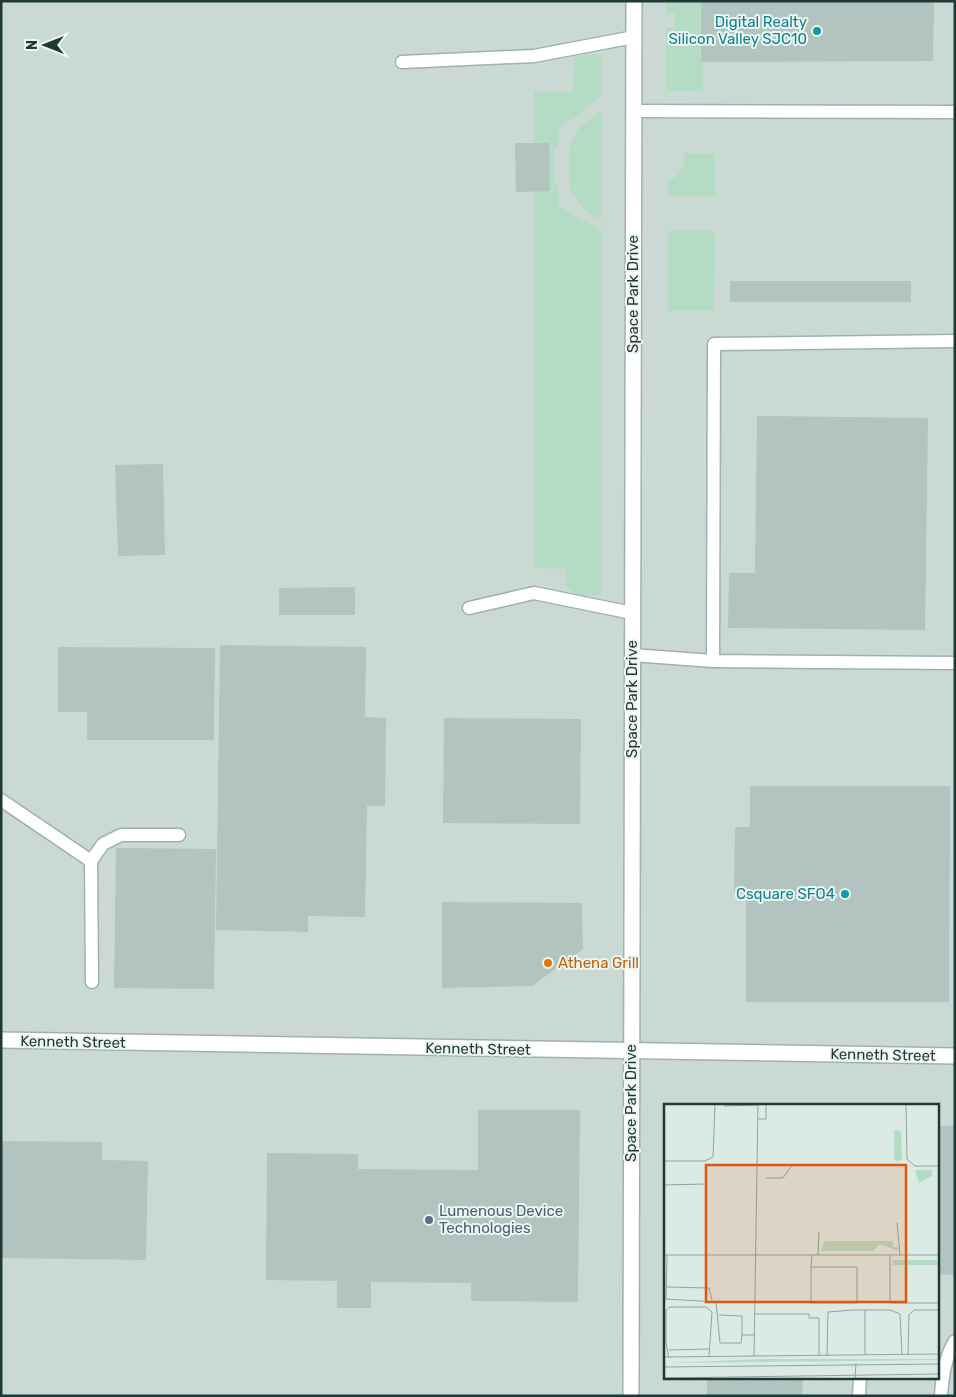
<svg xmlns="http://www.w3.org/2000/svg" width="956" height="1397" font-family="Rubik,sans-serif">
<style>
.built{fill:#cbd9d5;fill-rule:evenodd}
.green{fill:#b4dcc5}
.building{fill:#b2c4bf}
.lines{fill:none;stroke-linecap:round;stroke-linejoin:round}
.service-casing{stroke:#9fb1ae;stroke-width:15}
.minor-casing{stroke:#9fb1ae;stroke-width:18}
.service{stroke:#fff;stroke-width:12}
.minor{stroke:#fff;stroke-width:15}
.culture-dot{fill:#0f9aa8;stroke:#edf6f3;stroke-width:2}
.food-dot{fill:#e8710a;stroke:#edf6f3;stroke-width:2}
.service-dot{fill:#5c6f8a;stroke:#edf6f3;stroke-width:2}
.labels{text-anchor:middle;stroke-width:4;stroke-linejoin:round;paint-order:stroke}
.culture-label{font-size:15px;fill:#0d838f;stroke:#edf6f3;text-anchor:end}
.street-label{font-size:15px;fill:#1e3936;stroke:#edf6f3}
.food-label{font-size:15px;fill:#c56008;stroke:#edf6f3;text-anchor:start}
.service-label{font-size:15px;fill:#4e5e75;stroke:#edf6f3;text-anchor:start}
.inset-road{fill:none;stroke:#90a3a0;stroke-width:1}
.view{fill:#de570e;fill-opacity:0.15;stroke:#de570e;stroke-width:2.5}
.inset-edge{fill:none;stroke:#1e3936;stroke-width:2.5}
</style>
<rect width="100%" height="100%" fill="#dceae6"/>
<path class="built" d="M1,1H955V1396H1ZM665,1106H937V1378H665Z"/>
<g class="green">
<path d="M666,1H701L703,91H666V27H675V13H666Z"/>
<path d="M601,54V97L597,98L580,115L559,126L558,147L554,148V184L558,185L559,207L602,230L601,595H578L566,586L565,569L534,568V191H550L549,143H534V92L573,91L574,56Z"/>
<path d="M602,112V218L594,217L583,208L569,187L570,144L579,128L597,113Z"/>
<path d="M684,153H715V197L668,196V178H675L684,166Z"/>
<path d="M668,231H715L714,311H668Z"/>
</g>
<g class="building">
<path d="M701,1H934L933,61L701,62Z"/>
<path d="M515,143H549L550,191L516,192Z"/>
<rect x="730" y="281" width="181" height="21"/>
<path d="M757,416L928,418L925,630L728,628L729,573H755Z"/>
<path d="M163,464L165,555L118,556L115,465Z"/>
<path d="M355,587V615H279V588Z"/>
<path d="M220,645L366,647L365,717L386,718L385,806H367L365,917L308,916V932L216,930Z"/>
<path d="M58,647L215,648L214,740H87V712H58Z"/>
<path d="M444,718L581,719L580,824L443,823Z"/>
<path d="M750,786H950L949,1002H746V894H734L735,827H750Z"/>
<path d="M116,848L216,849L214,989L114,988Z"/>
<path d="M442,902L582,903L583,949L532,986L442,988Z"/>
<path d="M478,1110H580L578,1302L471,1301V1283L371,1282V1308H337V1281L266,1280L267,1153L358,1154V1169L478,1170Z"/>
<path d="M937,1126H955V1275L937,1274Z"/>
<path d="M1,1141L102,1142V1160L148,1161L146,1260L1,1258Z"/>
<path d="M707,1378H803L802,1396H707Z"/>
</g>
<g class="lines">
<defs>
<g id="service">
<path d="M402,62L534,56L634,37"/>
<path d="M633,111L955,112"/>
<path d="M469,608L534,593L632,613"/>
<path d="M632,655L713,661L955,663"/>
<path d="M713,661L714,344L955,341"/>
<path d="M1,800L91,861L92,982"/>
<path d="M91,861L103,844L121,835H179"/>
<path d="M859,1396L860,1378"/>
<path d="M941,1396C942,1377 945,1357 955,1341"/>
</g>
<g id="minor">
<path d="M1,1040L955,1056"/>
<path d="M631,1396L634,1"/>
</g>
</defs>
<use href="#service" class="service-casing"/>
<use href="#minor" class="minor-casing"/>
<use href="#service" class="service"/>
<use href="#minor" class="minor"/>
</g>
<g class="culture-dot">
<circle cx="817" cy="31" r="5"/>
<circle cx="845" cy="894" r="5"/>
</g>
<circle class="food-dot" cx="548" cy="963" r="5"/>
<circle class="service-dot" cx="429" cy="1220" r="5"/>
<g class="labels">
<g class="culture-label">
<text x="807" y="27">Digital Realty<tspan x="807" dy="17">Silicon Valley SJC10</tspan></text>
<text x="835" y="899">Csquare SFO4</text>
</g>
<g class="street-label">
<text transform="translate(633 294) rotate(-90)" y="5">Space Park Drive</text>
<text transform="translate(632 699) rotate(-90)" y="5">Space Park Drive</text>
<text transform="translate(73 1042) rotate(1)" y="5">Kenneth Street</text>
<text transform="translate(478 1049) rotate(1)" y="5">Kenneth Street</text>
<text transform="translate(883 1055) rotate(1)" y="5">Kenneth Street</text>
<text transform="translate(631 1103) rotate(-90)" y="5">Space Park Drive</text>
</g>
<g class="food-label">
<text x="558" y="968">Athena Grill</text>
</g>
<g class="service-label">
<text x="439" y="1216">Lumenous Device<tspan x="439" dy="17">Technologies</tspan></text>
</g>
</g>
<g transform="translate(664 1104)">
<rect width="275" height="275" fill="#dceae6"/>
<path d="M230,26L237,27L238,56L233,57L230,55ZM251,66H268V72L255,79ZM161,137H229V143H234V147L216,140L209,147H157ZM229,156H272L275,161H229ZM99,255H275V256L0,259Z" fill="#b4dcc5"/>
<path class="inset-road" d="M242,0L243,55L251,62H275M60,2L94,1M94,15H102V0M0,57H41L49,53L51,0M93,61H128M102,74H119L128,61M0,81L42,80M233,119L236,151M0,151H275M3,151L2,195L52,198L56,239H77L78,231H91M154,151L155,128M226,151V199H275M147,163H193V199H147V163L148,151M3,183L45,184L48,196M91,210H145V214H155V252M55,211L78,212V231M5,246L45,245M201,251V206M244,251L245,211L250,206H275M90,252L94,0M163,252L164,208L189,206H226L236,210L238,251M0,253L275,250M5,254L2,239V206L6,203H42L48,208L45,253M0,263L275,260M0,274L275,270M191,275L192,259"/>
<path class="view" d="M42,61H242V198H42Z"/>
<rect width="275" height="275" class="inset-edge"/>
</g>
<rect width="956" height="1397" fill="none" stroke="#1e3936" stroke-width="5"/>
<g transform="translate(45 45) rotate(270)" stroke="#edf6f3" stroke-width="4" paint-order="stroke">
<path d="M0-4L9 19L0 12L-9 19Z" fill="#1e3936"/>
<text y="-8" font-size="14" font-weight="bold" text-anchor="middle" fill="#1e3936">N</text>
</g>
</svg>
